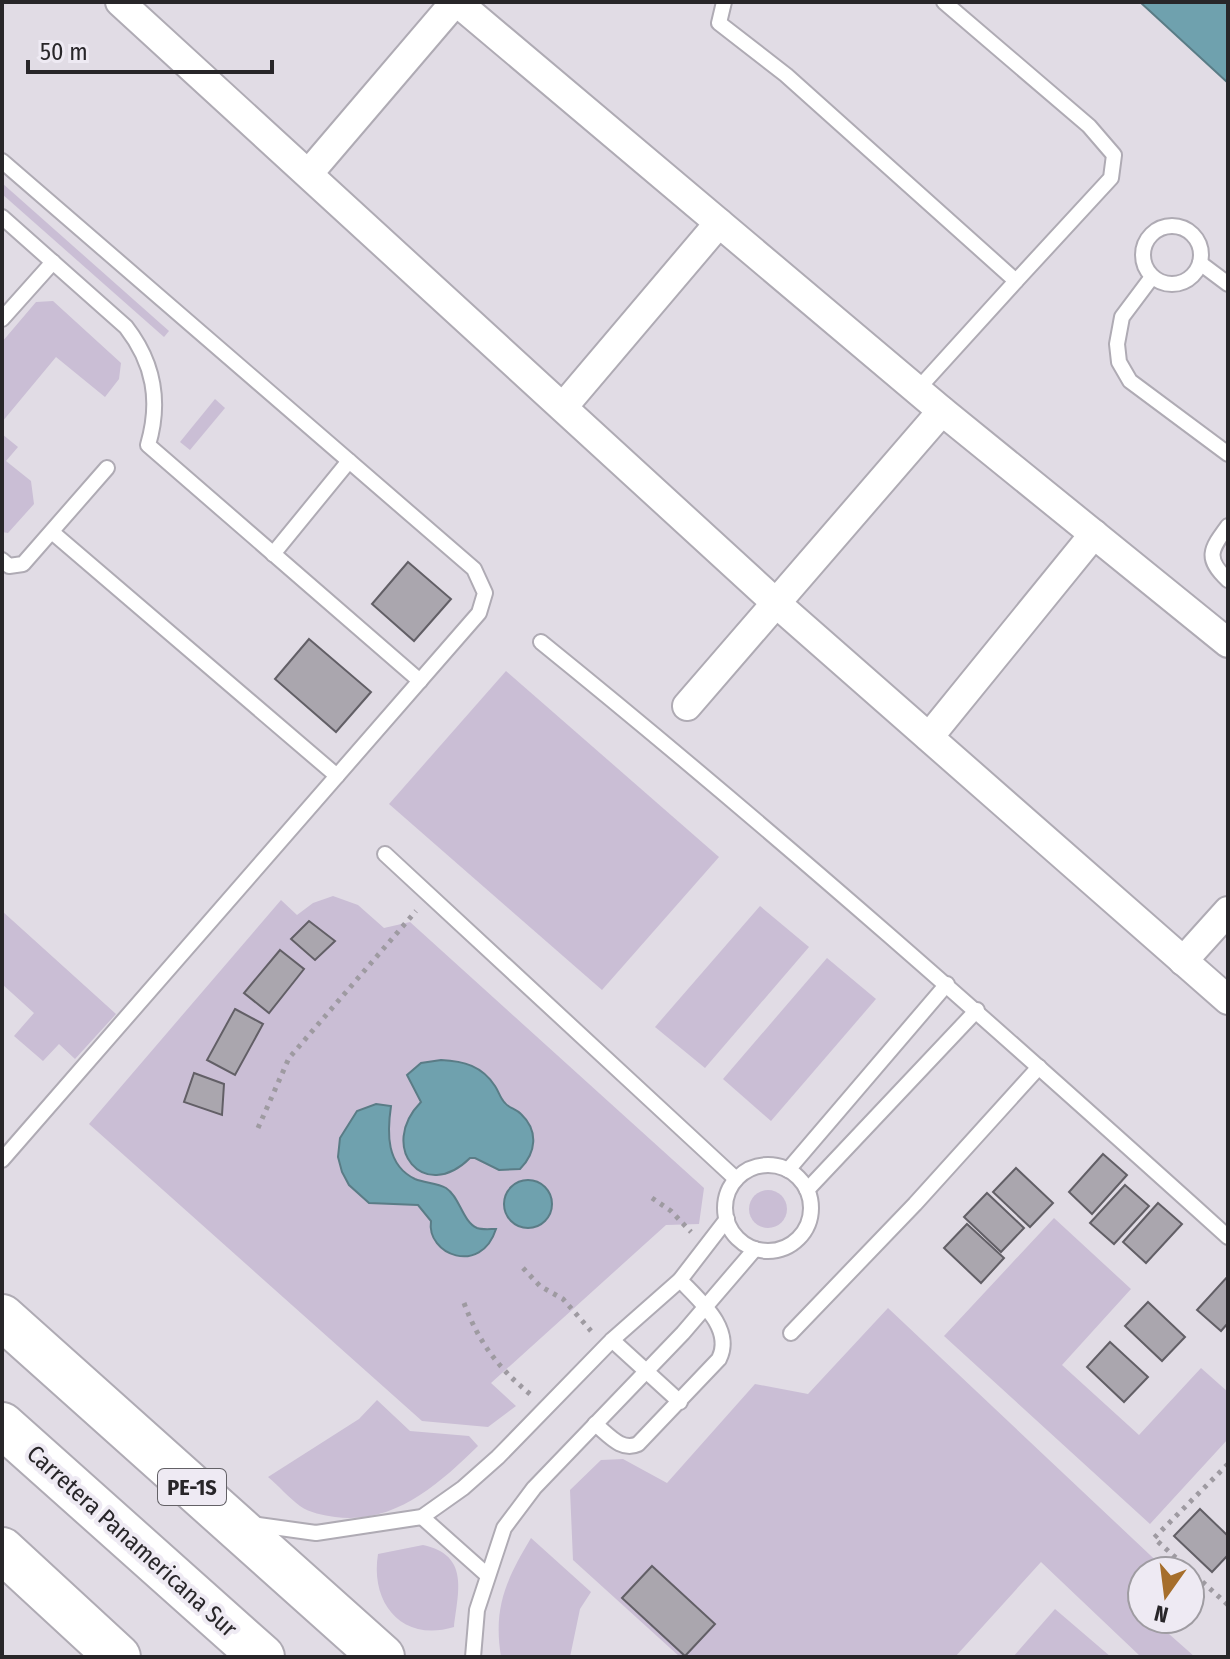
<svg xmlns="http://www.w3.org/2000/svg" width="1230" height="1659" font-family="'Fira Sans Condensed',sans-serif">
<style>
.green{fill:#cabed5}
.water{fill:#6fa1ae;stroke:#5a7c86;stroke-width:2}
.building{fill:#aaa6ae;stroke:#625f66;stroke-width:2}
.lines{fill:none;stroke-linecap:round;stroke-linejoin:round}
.lane-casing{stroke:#afabb4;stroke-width:18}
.street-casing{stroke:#afabb4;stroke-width:32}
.primary-casing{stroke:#afabb4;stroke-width:48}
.highway-casing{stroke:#afabb4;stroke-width:48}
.path{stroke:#9e9aa1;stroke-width:5;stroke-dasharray:4 6;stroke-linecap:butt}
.lane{stroke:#fff;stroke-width:14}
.street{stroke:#fff;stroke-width:28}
.primary{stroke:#fff;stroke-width:44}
.highway{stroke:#fff;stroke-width:44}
.labels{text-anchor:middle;stroke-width:8;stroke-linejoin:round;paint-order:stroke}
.shield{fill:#eeeaf3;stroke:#636166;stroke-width:2}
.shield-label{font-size:22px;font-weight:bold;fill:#282629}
.street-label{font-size:24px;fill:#282629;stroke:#eeeaf3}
</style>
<rect width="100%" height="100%" fill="#e1dce5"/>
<g class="green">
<path d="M2,183L169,331L164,337L2,194Z"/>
<path d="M53,301L121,363L119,379L105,397L56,357L2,422V342L36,302Z"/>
<path d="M215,399L225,408L190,450L180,442Z"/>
<path d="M2,434L18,447L6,461L31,481L34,504L8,533L2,532Z"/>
<path d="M506,671L719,857L602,990L389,804Z"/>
<path d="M333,896L358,905L384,928L410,922L704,1188L699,1224L666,1225L491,1383L516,1406L488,1427L422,1421L89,1124L281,900L297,915L313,903Z"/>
<path d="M760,906L809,947L705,1068L655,1027Z"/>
<path d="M2,911L116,1014L75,1059L59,1044L43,1061L14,1036L34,1013L2,984Z"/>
<path d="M827,958L876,999L771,1121L723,1079Z"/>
<circle cx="768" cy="1209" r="19"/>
<path d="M1054,1218L1131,1289L1062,1365L1139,1435L1201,1368L1228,1392V1439L1150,1524L944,1336Z"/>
<path d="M888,1308L1167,1571H1142V1619H1165L1160,1626L1195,1657H1141L1041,1562L955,1657H680L573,1560L570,1490L601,1460L623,1459L667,1483L755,1384L808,1394Z"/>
<path d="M377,1400L410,1431L469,1436L478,1446C439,1484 394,1525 335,1517C323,1515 310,1513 300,1506C289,1498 279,1486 268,1477L359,1419Z"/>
<path d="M531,1538L591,1592L580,1609L570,1657H501C493,1607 506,1580 531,1538Z"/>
<path d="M423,1545C470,1555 458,1592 454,1627C402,1643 370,1603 378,1554Z"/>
<path d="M1055,1609L1111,1657H1013Z"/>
</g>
<g class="water">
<path d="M1140,2H1228V83Z"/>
<path d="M441,1060C464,1061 482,1066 495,1086C499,1092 500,1098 505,1103C509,1108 516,1109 521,1114C539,1131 536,1153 520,1169L499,1170L475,1158H470C424,1204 377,1147 421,1102L407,1075L421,1063Z"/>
<path d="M376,1104L391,1106C387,1133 386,1165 415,1179C425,1183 437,1183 446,1188C460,1197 462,1221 477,1228C482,1230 490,1229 496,1229C481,1276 426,1255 431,1221L418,1205L369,1203L349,1185L342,1172L338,1157L340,1138L357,1111Z"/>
<circle cx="528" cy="1204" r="24"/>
</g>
<g class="building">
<path d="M408,562L451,599L414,641L372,604Z"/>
<path d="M309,639L371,692L336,732L275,679Z"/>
<path d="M309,921L335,941L315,960L291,939Z"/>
<path d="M280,950L304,969L269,1013L244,993Z"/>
<path d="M235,1009L263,1024L235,1075L207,1060Z"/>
<path d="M194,1073L224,1084L222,1115L184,1102Z"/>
<path d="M1103,1154L1127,1175L1092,1214L1069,1192Z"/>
<path d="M1016,1168L1053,1203L1030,1227L993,1192Z"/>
<path d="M1125,1185L1149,1206L1114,1244L1090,1223Z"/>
<path d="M987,1193L1024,1228L1001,1252L964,1217Z"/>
<path d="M1158,1203L1182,1224L1146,1263L1123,1242Z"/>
<path d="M967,1224L1004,1258L981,1283L944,1248Z"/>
<path d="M1228,1276V1323L1221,1331L1197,1310Z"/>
<path d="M1148,1302L1185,1337L1162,1361L1125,1326Z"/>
<path d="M1110,1342L1148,1377L1124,1402L1087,1367Z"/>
<path d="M1200,1509L1228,1536V1555L1212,1572L1174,1536Z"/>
<path d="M652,1566L715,1624L685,1656L622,1598Z"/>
</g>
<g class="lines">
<defs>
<g id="lane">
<path d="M724,2L719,23L786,75L1016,281L1111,178L1114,155L1089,126L944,2"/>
<path d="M2,161L474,569L485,593L479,613L2,1160"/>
<path d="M2,217L126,327C154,363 161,401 148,445L420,681"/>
<circle cx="1172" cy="255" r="29"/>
<path d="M1200,263L1228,284"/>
<path d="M1152,277L1122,317L1117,344L1119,362L1130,381L1228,454"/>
<path d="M2,319L53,262"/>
<path d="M917,390L1016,281"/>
<path d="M1228,526C1211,549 1204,558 1228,580"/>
<path d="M52,532L337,776"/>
<path d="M273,554L349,461"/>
<path d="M2,560L9,566L23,564L107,468"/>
<path d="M541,642C777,833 1003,1034 1228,1237"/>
<path d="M385,854L736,1179"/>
<circle cx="768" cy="1208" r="43"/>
<path d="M788,1170L947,984"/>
<path d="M807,1190L977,1010"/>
<path d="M791,1333L915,1204L1039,1067"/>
<path d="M612,1340L680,1402"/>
<path d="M595,1424C608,1434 621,1452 638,1444L719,1359C734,1329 700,1301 680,1280"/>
<path d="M422,1517L486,1574"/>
<path d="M251,1524L316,1533L422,1517L463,1488L498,1457L612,1340L680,1280L727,1219"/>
<path d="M473,1657L477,1610L504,1528L534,1488L683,1333L755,1249"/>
</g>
<g id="street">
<path d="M120,2L776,603L1228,1000"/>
<path d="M457,2L942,411L1228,643"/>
<path d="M309,173L455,2"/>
<path d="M563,407L719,223"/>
<path d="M687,706L942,411"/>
<path d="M929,737L1094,534"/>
<path d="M1183,961L1228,911"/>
</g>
<path id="primary" d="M2,1550L118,1657"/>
<g id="highway">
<path d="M2,1317L382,1657"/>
<path d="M2,1425L262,1657"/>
</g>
</defs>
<use href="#lane" class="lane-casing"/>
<use href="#street" class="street-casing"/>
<use href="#primary" class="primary-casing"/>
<use href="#highway" class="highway-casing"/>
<g class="path">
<path d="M258,1128L289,1058L416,911"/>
<path d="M652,1198L671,1211L691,1232"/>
<path d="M523,1268L540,1286L563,1299L591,1331"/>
<path d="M464,1303C478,1341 498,1368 530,1394"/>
<path d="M1228,1464L1154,1538L1228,1605"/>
</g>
<use href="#lane" class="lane"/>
<use href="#street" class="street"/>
<use href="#primary" class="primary"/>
<use href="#highway" class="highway"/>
</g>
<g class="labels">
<rect class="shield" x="158" y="1469" width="68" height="36" rx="6"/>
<g class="shield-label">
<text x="192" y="1495">PE-1S</text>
</g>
<g class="street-label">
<text transform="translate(132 1541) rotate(42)" y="8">Carretera Panamericana Sur</text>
</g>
</g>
<rect width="1230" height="1659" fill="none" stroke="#282629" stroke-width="8"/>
<g transform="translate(1166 1595) rotate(194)"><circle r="38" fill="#eeeaf3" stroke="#9f9ca2" stroke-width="2"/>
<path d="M0-6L14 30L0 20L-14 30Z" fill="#a66e2b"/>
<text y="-12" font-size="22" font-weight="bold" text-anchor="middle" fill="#282629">N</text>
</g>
<path d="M28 60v12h244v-12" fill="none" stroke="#282629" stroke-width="4"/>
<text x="40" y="60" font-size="24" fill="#282629" stroke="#eeeaf3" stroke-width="6" paint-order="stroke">50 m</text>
</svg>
